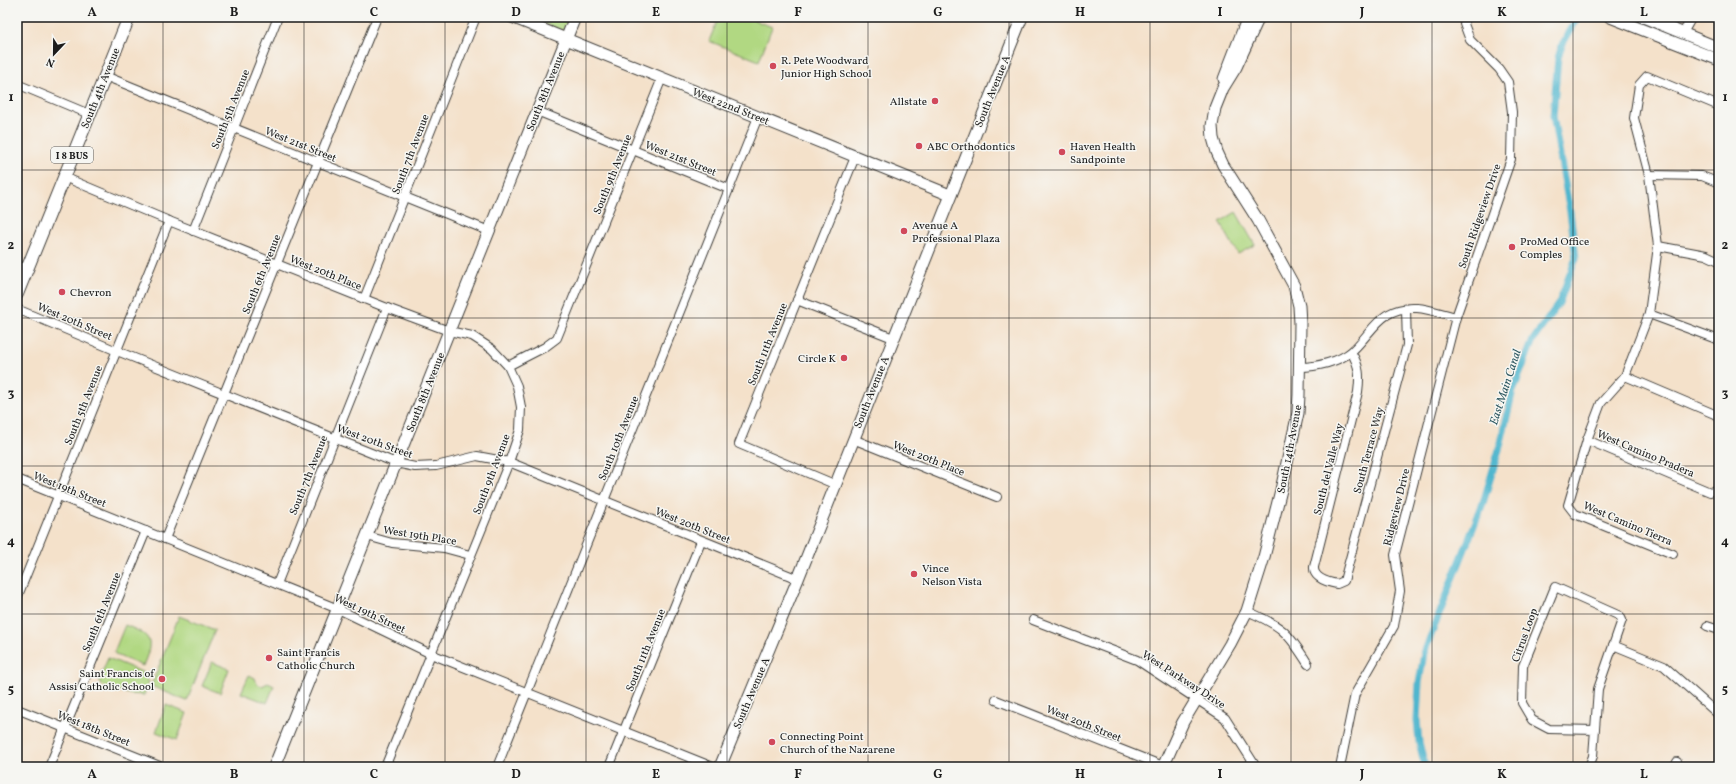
<svg xmlns="http://www.w3.org/2000/svg" width="1736" height="784" font-family="Vollkorn,serif">
<style>
.green{fill:#b1d882;stroke:#667a4f}
.lines{fill:none;stroke-linecap:round;stroke-linejoin:round}
.canal{stroke:#4fb6ce;stroke-width:7}
.street-casing{stroke:#3c3a36;stroke-width:10}
.secondary-casing{stroke:#3c3a36;stroke-width:13}
.primary-casing{stroke:#3c3a36;stroke-width:14}
.street{stroke:#fff;stroke-width:8}
.secondary{stroke:#fff;stroke-width:11}
.primary{stroke:#fff;stroke-width:12}
.grid{fill:none;stroke:#1c1c1c;stroke-width:1;stroke-opacity:0.55}
.poi-dot{fill:#d1495b;stroke:#f6f6f2;stroke-width:1.5}
.labels{text-anchor:middle;stroke-width:3;stroke-linejoin:round;paint-order:stroke}
.shield{fill:#f6f6f2;stroke:#5d5d5c;stroke-width:1}
.shield-label{font-size:10px;font-weight:bold;fill:#1c1c1c}
.poi-label{font-size:11px;fill:#1c1c1c;stroke:#f6f6f2;text-anchor:start}
.street-label{font-size:11px;fill:#1c1c1c;stroke:#f6f6f2}
.water-label{font-size:12px;font-style:italic;fill:#305a63;stroke:#f6f6f2}
.neatline{fill:none;stroke:#1c1c1c;stroke-width:1.5}
.grid-label{font-size:13px;text-anchor:middle;font-weight:bold;fill:#1c1c1c}
</style>
<rect width="100%" height="100%" fill="#f6f6f2"/>
<filter id="ink" filterUnits="userSpaceOnUse"><feTurbulence type="fractalNoise" baseFrequency=".025" numOctaves="2"/><feDisplacementMap in="SourceGraphic" scale="8" xChannelSelector="R" yChannelSelector="G"/><feConvolveMatrix kernelMatrix="1 2 1 2 8 2 1 2 1" color-interpolation-filters="sRGB"/></filter>
<filter id="wash" filterUnits="userSpaceOnUse"><feTurbulence type="fractalNoise" baseFrequency=".012" numOctaves="4" result="noise"/><feDisplacementMap in="SourceGraphic" scale="16" xChannelSelector="R" yChannelSelector="G"/><feGaussianBlur stdDeviation="0.9" result="paint"/><feColorMatrix in="noise" values="0 0 0 0 0 0 0 0 0 0 0 0 0 0 0 0 0 1.4 0 .05"/><feComposite in="paint" operator="in"/></filter>
<g filter="url(#wash)">
<rect width="100%" height="100%" fill="#f4e1ca"/>
<g class="green">
<path d="M528,17H569L563,31Z"/>
<path d="M719,17H747L772,27L759,61L709,41Z"/>
<path d="M1236,212L1255,245L1238,254L1220,222Z"/>
<path d="M179,616L215,630L187,701L151,686Z"/>
<path d="M125,625C152,636 154,639 143,666L116,655L114,652Z"/>
<path d="M108,658L142,672L149,682L144,695L129,694L101,685L99,680Z"/>
<path d="M212,662L229,669L220,693L202,686Z"/>
<path d="M249,675L255,678L257,684L262,686L268,683L274,686L267,703L241,693Z"/>
<path d="M166,705L187,713L177,740L156,732Z"/>
</g>
<g class="lines">
<path class="canal" d="M1425,767L1419,742L1417,720L1419,683L1424,653L1483,503L1501,443L1512,394L1533,340L1559,303L1576,258L1570,212L1553,116L1558,58L1562,45L1578,17"/>
</g>
</g>
<g filter="url(#ink)">
<g class="lines">
<defs>
<g id="street">
<path d="M1683,33L1692,17"/>
<path d="M105,76L489,231"/>
<path d="M17,84L89,114"/>
<path d="M537,111L729,189"/>
<path d="M1649,175L1702,176L1719,183"/>
<path d="M64,177L169,221L387,308L449,331L472,336L492,349L508,366L517,386L521,407L520,430L509,462L385,767"/>
<path d="M193,231L278,17"/>
<path d="M1658,246L1706,255L1719,261"/>
<path d="M17,265L27,269"/>
<path d="M364,299L476,17"/>
<path d="M797,300L893,338"/>
<path d="M17,309L117,351L396,463L415,467L436,466L477,456L509,462L798,579"/>
<path d="M1649,314L1719,340"/>
<path d="M1351,352C1360,366 1360,377 1358,392L1314,567C1313,578 1327,582 1337,584L1344,581L1407,345L1406,309"/>
<path d="M508,366L545,347L557,338L662,78"/>
<path d="M1300,367C1316,367 1339,362 1352,351C1374,331 1380,306 1417,308C1430,309 1443,314 1456,317"/>
<path d="M1625,376L1719,416"/>
<path d="M853,439L997,497"/>
<path d="M1587,440L1710,492L1719,489"/>
<path d="M17,479L338,609L431,654L713,767"/>
<path d="M834,484L739,444L855,157"/>
<path d="M367,536L392,543L444,548L470,555"/>
<path d="M165,539L377,17"/>
<path d="M1673,554L1575,514L1568,505L1587,440L1601,403L1625,376L1649,314L1658,246L1649,175L1634,118L1639,85L1647,76L1719,106"/>
<path d="M277,584L387,308"/>
<path d="M17,598L169,221"/>
<path d="M1247,611C1282,626 1288,632 1308,664"/>
<path d="M1033,620L1137,660L1225,718L1256,767"/>
<path d="M1707,626L1719,630"/>
<path d="M1613,645L1664,666L1719,715"/>
<path d="M996,700L1163,766"/>
<path d="M17,709L162,767"/>
<path d="M49,767L146,531"/>
<path d="M497,767L758,117"/>
<path d="M609,767L701,541"/>
<path d="M1340,767L1355,694L1394,626L1400,591L1395,555L1456,317L1511,159L1512,112L1508,82L1499,69L1470,40L1464,24L1465,17"/>
<path d="M1589,767L1593,756L1598,689L1622,620L1620,616L1555,587L1523,666L1522,703L1532,720L1549,729L1595,730"/>
<path d="M1675,767L1677,762"/>
</g>
<g id="secondary">
<path d="M512,17L950,195"/>
<path d="M1610,17L1719,60"/>
<path d="M1643,17L1719,48"/>
<path d="M1224,79L1248,17"/>
<path d="M274,767L575,17"/>
<path d="M720,767L798,579L1022,17"/>
<path d="M1163,767L1183,722L1230,644L1247,611L1264,557L1281,490L1298,413L1299,395L1300,323L1299,306L1294,286L1258,220L1223,165L1217,152L1213,138L1212,126L1215,108L1223,88L1236,67L1259,17"/>
</g>
<path id="primary" d="M17,294L129,17"/>
</defs>
<use href="#street" class="street-casing"/>
<use href="#secondary" class="secondary-casing"/>
<use href="#primary" class="primary-casing"/>
<use href="#street" class="street"/>
<use href="#secondary" class="secondary"/>
<use href="#primary" class="primary"/>
</g>
</g>
<path class="grid" d="M163,17V767M304,17V767M445,17V767M586,17V767M727,17V767M868,17V767M1009,17V767M1150,17V767M1291,17V767M1432,17V767M1573,17V767M17,170H1719M17,318H1719M17,466H1719M17,614H1719"/>
<g class="poi-dot">
<circle cx="773" cy="66" r="4"/>
<circle cx="935" cy="101" r="4"/>
<circle cx="919" cy="146" r="4"/>
<circle cx="1062" cy="152" r="4"/>
<circle cx="904" cy="231" r="4"/>
<circle cx="1512" cy="247" r="4"/>
<circle cx="62" cy="292" r="4"/>
<circle cx="844" cy="358" r="4"/>
<circle cx="914" cy="574" r="4"/>
<circle cx="269" cy="658" r="4"/>
<circle cx="162" cy="679" r="4"/>
<circle cx="772" cy="742" r="4"/>
</g>
<g class="labels">
<rect class="shield" x="51" y="147" width="42" height="16" rx="3"/>
<g class="shield-label">
<text x="72" y="159">I 8 BUS</text>
</g>
<g class="poi-label">
<text x="781" y="64">R. Pete Woodward<tspan x="781" dy="13">Junior High School</tspan></text>
<text x="927" y="105" text-anchor="end">Allstate</text>
<text x="927" y="150">ABC Orthodontics</text>
<text x="1070" y="150">Haven Health<tspan x="1070" dy="13">Sandpointe</tspan></text>
<text x="912" y="229">Avenue A<tspan x="912" dy="13">Professional Plaza</tspan></text>
<text x="1520" y="245">ProMed Office<tspan x="1520" dy="13">Comples</tspan></text>
<text x="70" y="296">Chevron</text>
<text x="836" y="362" text-anchor="end">Circle K</text>
<text x="922" y="572">Vince<tspan x="922" dy="13">Nelson Vista</tspan></text>
<text x="277" y="656">Saint Francis<tspan x="277" dy="13">Catholic Church</tspan></text>
<text x="154" y="677" text-anchor="end">Saint Francis of<tspan x="154" dy="13">Assisi Catholic School</tspan></text>
<text x="780" y="740">Connecting Point<tspan x="780" dy="13">Church of the Nazarene</tspan></text>
</g>
<g class="street-label">
<text transform="translate(100 88) rotate(-68)" y="4">South 4th Avenue</text>
<text transform="translate(545 91) rotate(-68)" y="4">South 8th Avenue</text>
<text transform="translate(992 91) rotate(-68)" y="4">South Avenue A</text>
<text transform="translate(731 106) rotate(22)" y="4">West 22nd Street</text>
<text transform="translate(230 109) rotate(-68)" y="4">South 5th Avenue</text>
<text transform="translate(301 144) rotate(22)" y="4">West 21st Street</text>
<text transform="translate(410 154) rotate(-69)" y="4">South 7th Avenue</text>
<text transform="translate(681 158) rotate(22)" y="4">West 21st Street</text>
<text transform="translate(612 174) rotate(-68)" y="4">South 9th Avenue</text>
<text transform="translate(1479 216) rotate(-71)" y="4">South Ridgeview Drive</text>
<text transform="translate(326 272) rotate(22)" y="4">West 20th Place</text>
<text transform="translate(261 274) rotate(-68)" y="4">South 6th Avenue</text>
<text transform="translate(75 321) rotate(23)" y="4">West 20th Street</text>
<text transform="translate(767 344) rotate(-68)" y="4">South 11th Avenue</text>
<text transform="translate(425 392) rotate(-68)" y="4">South 8th Avenue</text>
<text transform="translate(871 392) rotate(-68)" y="4">South Avenue A</text>
<text transform="translate(83 405) rotate(-68)" y="4">South 5th Avenue</text>
<text transform="translate(618 438) rotate(-68)" y="4">South 10th Avenue</text>
<text transform="translate(375 441) rotate(20)" y="4">West 20th Street</text>
<text transform="translate(1289 449) rotate(-79)" y="4">South 14th Avenue</text>
<text transform="translate(1368 450) rotate(-75)" y="4">South Terrace Way</text>
<text transform="translate(1646 453) rotate(23)" y="4">West Camino Pradera</text>
<text transform="translate(929 458) rotate(22)" y="4">West 20th Place</text>
<text transform="translate(1328 469) rotate(-76)" y="4">South del Valle Way</text>
<text transform="translate(491 474) rotate(-69)" y="4">South 9th Avenue</text>
<text transform="translate(308 475) rotate(-68)" y="4">South 7th Avenue</text>
<text transform="translate(70 489) rotate(22)" y="4">West 19th Street</text>
<text transform="translate(1396 507) rotate(-76)" y="4">Ridgeview Drive</text>
<text transform="translate(1628 523) rotate(23)" y="4">West Camino Tierra</text>
<text transform="translate(693 525) rotate(22)" y="4">West 20th Street</text>
<text transform="translate(420 535) rotate(9)" y="4">West 19th Place</text>
<text transform="translate(101 612) rotate(-68)" y="4">South 6th Avenue</text>
<text transform="translate(370 613) rotate(25)" y="4">West 19th Street</text>
<text transform="translate(1524 635) rotate(-70)" y="4">Citrus Loop</text>
<text transform="translate(645 650) rotate(-68)" y="4">South 11th Avenue</text>
<text transform="translate(1184 679) rotate(33)" y="4">West Parkway Drive</text>
<text transform="translate(751 693) rotate(-67)" y="4">South Avenue A</text>
<text transform="translate(1084 723) rotate(22)" y="4">West 20th Street</text>
<text transform="translate(94 728) rotate(22)" y="4">West 18th Street</text>
</g>
<g class="water-label">
<text transform="translate(1505 387) rotate(-72)" y="4">East Main Canal</text>
</g>
</g>
<rect width="1736" height="784" fill="none" stroke="#f6f6f2" stroke-width="44"/>
<g transform="translate(54 54) rotate(202)" stroke="#f6f6f2" stroke-width="3" paint-order="stroke">
<path d="M0-3L7 15L0 10L-7 15Z" fill="#1c1c1c"/>
<text y="-6" font-size="11" font-weight="bold" text-anchor="middle" fill="#1c1c1c">N</text>
</g>
<rect x="22" y="22" width="1692" height="740" class="neatline"/>
<g class="grid-label">
<text x="92" y="16">A</text>
<text x="234" y="16">B</text>
<text x="374" y="16">C</text>
<text x="516" y="16">D</text>
<text x="656" y="16">E</text>
<text x="798" y="16">F</text>
<text x="938" y="16">G</text>
<text x="1080" y="16">H</text>
<text x="1220" y="16">I</text>
<text x="1362" y="16">J</text>
<text x="1502" y="16">K</text>
<text x="1644" y="16">L</text>
<text x="11" y="101">1</text>
<text x="1725" y="101">1</text>
<text x="11" y="249">2</text>
<text x="1725" y="249">2</text>
<text x="11" y="397">3</text>
<text x="1725" y="397">3</text>
<text x="11" y="545">4</text>
<text x="1725" y="545">4</text>
<text x="11" y="693">5</text>
<text x="1725" y="693">5</text>
<text x="92" y="778">A</text>
<text x="234" y="778">B</text>
<text x="374" y="778">C</text>
<text x="516" y="778">D</text>
<text x="656" y="778">E</text>
<text x="798" y="778">F</text>
<text x="938" y="778">G</text>
<text x="1080" y="778">H</text>
<text x="1220" y="778">I</text>
<text x="1362" y="778">J</text>
<text x="1502" y="778">K</text>
<text x="1644" y="778">L</text>
</g>
</svg>
